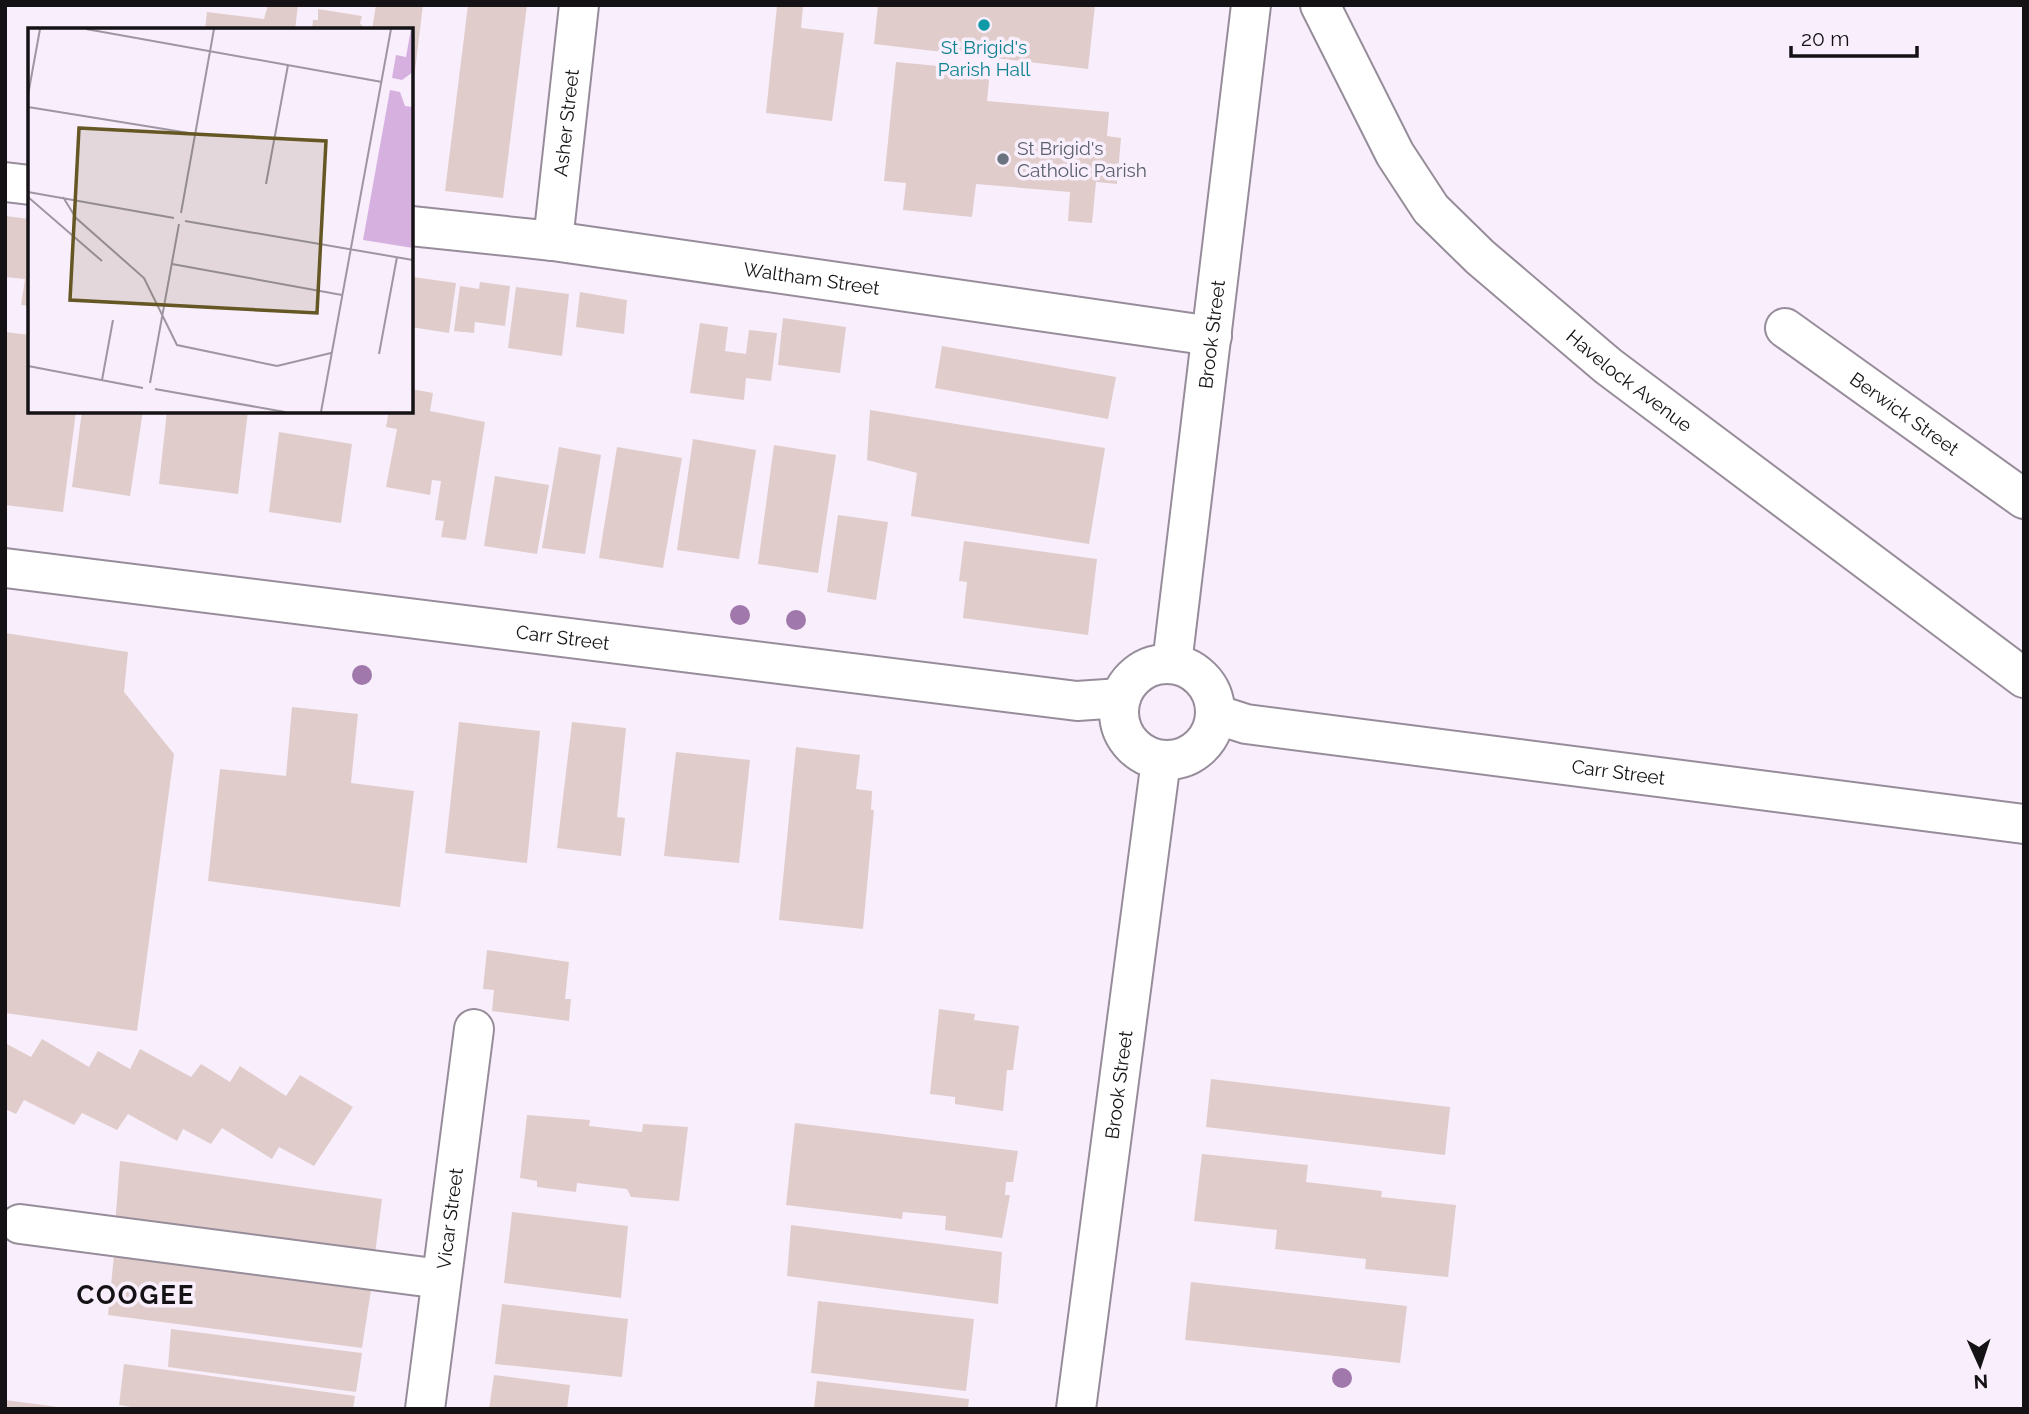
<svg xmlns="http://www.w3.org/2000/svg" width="2029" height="1414" font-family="Raleway,sans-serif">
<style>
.building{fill:#e0cdcb}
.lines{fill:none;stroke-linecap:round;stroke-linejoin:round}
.minor-casing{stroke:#978d9a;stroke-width:42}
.minor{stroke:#fff;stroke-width:38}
.tree{fill:#a078ab}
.culture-dot{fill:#0f9aa8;stroke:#f9eefc;stroke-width:2.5}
.worship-dot{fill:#6b7280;stroke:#f9eefc;stroke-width:2.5}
.labels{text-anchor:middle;stroke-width:7;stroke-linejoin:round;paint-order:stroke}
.culture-label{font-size:19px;fill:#0d838f;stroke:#f9eefc}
.street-label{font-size:19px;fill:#151216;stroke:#f9eefc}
.worship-label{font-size:19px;fill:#5b616d;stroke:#f9eefc;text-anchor:start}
.district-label{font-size:26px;font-weight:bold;letter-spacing:2px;fill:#151216;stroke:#f9eefc}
.inset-road{fill:none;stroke:#9e96a0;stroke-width:2}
.view{fill:#645724;fill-opacity:0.15;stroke:#645724;stroke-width:3.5}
.inset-edge{fill:none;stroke:#151216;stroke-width:3.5}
</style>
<rect width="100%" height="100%" fill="#f9eefc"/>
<g class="building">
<path d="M268,5H298L295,30H205L207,12L264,19Z"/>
<path d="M376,5H423L413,87L411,30H372Z"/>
<path d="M468,5H527L503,198L445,191Z"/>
<path d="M878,5H1095L1088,69L874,44Z"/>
<path d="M777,6L803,7L801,28L844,33L832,121L766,113Z"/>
<path d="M318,9L362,16L360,23L365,30H312L313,20H318Z"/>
<path d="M896,62L990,71L987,101L1109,112L1107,136L1121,138L1117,184L1096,182L1092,223L1068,221L1070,192L976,184L972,217L903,210L906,183L884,181Z"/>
<path d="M5,216L30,219V306L21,305L25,279L5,277Z"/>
<path d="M413,277L456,283L449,333L411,327Z"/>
<path d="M480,282L510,286L505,326L475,322L474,333L454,331L460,286L479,289Z"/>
<path d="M516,287L569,294L562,356L508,348Z"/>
<path d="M580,292L627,300L624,334L576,327Z"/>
<path d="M783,318L846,327L840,373L778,365Z"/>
<path d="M700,323L728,327L725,351L746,354L749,330L777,333L771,381L746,378L744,400L690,393Z"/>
<path d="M5,332L30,335V411H76L63,512L5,505Z"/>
<path d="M942,346L1116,377L1108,419L935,388Z"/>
<path d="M411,389L433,393L430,411L485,422L466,540L441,537L444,521L435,520L441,481L432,480L430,495L386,487L397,429L386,427L389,411H411Z"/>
<path d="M870,410L1105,448L1089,544L911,516L917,473L867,460Z"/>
<path d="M82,411H143L130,496L72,487Z"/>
<path d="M167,411H248L238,494L159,484Z"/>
<path d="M279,432L352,444L341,523L269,512Z"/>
<path d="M693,439L756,450L739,559L677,550Z"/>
<path d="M774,445L836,455L818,573L758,564Z"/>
<path d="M559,447L601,455L585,554L542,548Z"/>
<path d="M617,447L682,458L663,568L599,558Z"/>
<path d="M495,476L549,485L537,554L484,546Z"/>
<path d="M838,515L888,522L876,600L827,592Z"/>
<path d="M964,541L1097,559L1088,635L963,618L967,582L959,581Z"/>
<path d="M5,633L128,652L124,692L174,754L137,1031L5,1013Z"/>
<path d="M292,707L358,714L351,783L414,791L400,907L208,881L220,769L286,776Z"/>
<path d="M459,722L540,731L527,863L445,853Z"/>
<path d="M572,722L626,728L617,817L625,818L621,856L557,848Z"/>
<path d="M796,747L860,755L856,789L872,791L871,810H874L863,929L779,920Z"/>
<path d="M676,752L750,760L739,863L664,856Z"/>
<path d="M487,950L569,962L565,999H571L569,1021L492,1011L494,990L483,989Z"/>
<path d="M939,1009L975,1014L974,1020L1019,1026L1013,1070H1007L1003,1111L955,1104V1097L930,1094Z"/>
<path d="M42,1039L89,1067L98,1051L130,1069L140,1049L191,1077L201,1064L230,1082L240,1066L286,1096L300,1075L353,1107L314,1166L279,1147L272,1159L222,1128L211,1144L183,1129L177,1141L128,1114L117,1130L82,1113L74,1125L24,1100L16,1114L5,1109V1043L31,1057Z"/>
<path d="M1211,1079L1450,1107L1445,1155L1206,1127Z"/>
<path d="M527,1115L590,1120L589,1126L642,1132L643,1124L688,1127L679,1201L631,1197L627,1189L577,1183L576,1192L537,1187V1181L520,1178Z"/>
<path d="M795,1123L1018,1151L1013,1182H1006L1005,1195H1010L1002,1238L945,1230L946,1216L903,1212L902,1219L786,1205Z"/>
<path d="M1202,1154L1308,1165L1306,1182L1382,1191L1381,1197L1456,1205L1448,1277L1365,1269L1366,1259L1275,1249L1277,1230L1194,1221Z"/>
<path d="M120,1161L382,1199L374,1262L115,1226Z"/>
<path d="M512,1212L628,1226L621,1298L504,1283Z"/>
<path d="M791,1225L1002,1252L998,1304L787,1276Z"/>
<path d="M114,1255L371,1290L362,1348L108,1315Z"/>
<path d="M1191,1282L1407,1306L1400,1363L1185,1340Z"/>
<path d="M818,1301L974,1319L966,1391L811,1373Z"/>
<path d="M502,1304L628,1319L622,1377L495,1364Z"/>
<path d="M171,1329L362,1353L356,1392L168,1367Z"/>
<path d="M124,1364L355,1396L353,1409H143L119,1405Z"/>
<path d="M494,1375L570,1385L567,1409H489Z"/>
<path d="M817,1381L969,1399L968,1409H814Z"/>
<path d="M5,1400L58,1407V1409H5Z"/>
</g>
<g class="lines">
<defs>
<g id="minor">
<path id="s1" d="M1320,5L1395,154L1431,209L1480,257L1608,366L2024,678"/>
<path d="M5,182L30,185"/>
<path id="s2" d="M411,226L553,241L1212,336"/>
<path id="s3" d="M553,241L579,5"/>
<path id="s4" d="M1785,328L2024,499"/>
<path id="s5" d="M5,568L1077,701L1121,698"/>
<path id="s6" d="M1172,664L1251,5"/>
<circle cx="1167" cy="712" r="48"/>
<path id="s7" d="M1215,714L1246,724L2024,824"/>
<path d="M20,1224L441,1279"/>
<path id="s8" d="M425,1409L474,1029"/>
<path id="s9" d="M1076,1409L1161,760"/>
</g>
</defs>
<use href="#minor" class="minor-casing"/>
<use href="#minor" class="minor"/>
</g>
<g class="tree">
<circle cx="740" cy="615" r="10"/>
<circle cx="796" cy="620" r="10"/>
<circle cx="362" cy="675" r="10"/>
<circle cx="1342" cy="1378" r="10"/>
</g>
<circle class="culture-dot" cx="984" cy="25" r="7"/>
<circle class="worship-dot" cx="1003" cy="159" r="7"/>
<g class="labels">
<g class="culture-label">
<text x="984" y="54">St Brigid's<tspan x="984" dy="22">Parish Hall</tspan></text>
</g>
<g class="street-label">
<text dy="7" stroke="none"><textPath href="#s3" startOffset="119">Asher Street</textPath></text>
<text dy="7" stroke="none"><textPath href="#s2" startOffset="404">Waltham Street</textPath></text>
<text dy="7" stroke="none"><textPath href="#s6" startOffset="332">Brook Street</textPath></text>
<text dy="7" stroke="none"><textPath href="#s1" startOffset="495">Havelock Avenue</textPath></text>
<text dy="7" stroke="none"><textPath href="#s4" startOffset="147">Berwick Street</textPath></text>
<text dy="7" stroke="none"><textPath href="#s5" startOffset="562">Carr Street</textPath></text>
<text dy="7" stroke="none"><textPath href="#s7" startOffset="408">Carr Street</textPath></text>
<text dy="7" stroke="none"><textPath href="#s9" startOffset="327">Brook Street</textPath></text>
<text dy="7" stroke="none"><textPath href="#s8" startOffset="192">Vicar Street</textPath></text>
</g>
<g class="worship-label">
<text x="1017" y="155">St Brigid's<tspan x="1017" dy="22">Catholic Parish</tspan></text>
</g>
<g class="district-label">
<text x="136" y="1304">COOGEE</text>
</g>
</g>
<g transform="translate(28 28)">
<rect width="385" height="385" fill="#f9eefc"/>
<path d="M383,1L385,44L374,52L364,50L368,27L378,29ZM362,62L372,64L377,78L385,79V220L335,212Z" fill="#d6b1e0"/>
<path class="inset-road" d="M58,1L354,54M0,67L12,1M0,79L167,106M238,156L260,37M0,164L146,190M0,169L74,233M35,169L48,190L116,250L149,317L249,338L303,325M153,185L186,1M157,193L385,232M144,236L314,267M351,326L369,229M0,338L115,360M74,352L85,292M122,355L151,196M127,361L257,384M293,384L363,1"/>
<path class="view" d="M51,100L298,113L289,285L42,272Z"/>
<rect width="385" height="385" class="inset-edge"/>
</g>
<rect width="2029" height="1414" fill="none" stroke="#151216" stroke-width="14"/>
<g transform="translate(1980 1365) rotate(177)" stroke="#f9eefc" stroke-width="5" paint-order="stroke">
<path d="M0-5L12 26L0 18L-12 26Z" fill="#151216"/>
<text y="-10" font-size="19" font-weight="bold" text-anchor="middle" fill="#151216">N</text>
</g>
<path d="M1791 46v10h126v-10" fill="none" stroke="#151216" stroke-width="3.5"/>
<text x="1801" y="46" font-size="21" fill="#151216" stroke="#f9eefc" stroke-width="5" paint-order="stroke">20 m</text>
</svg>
